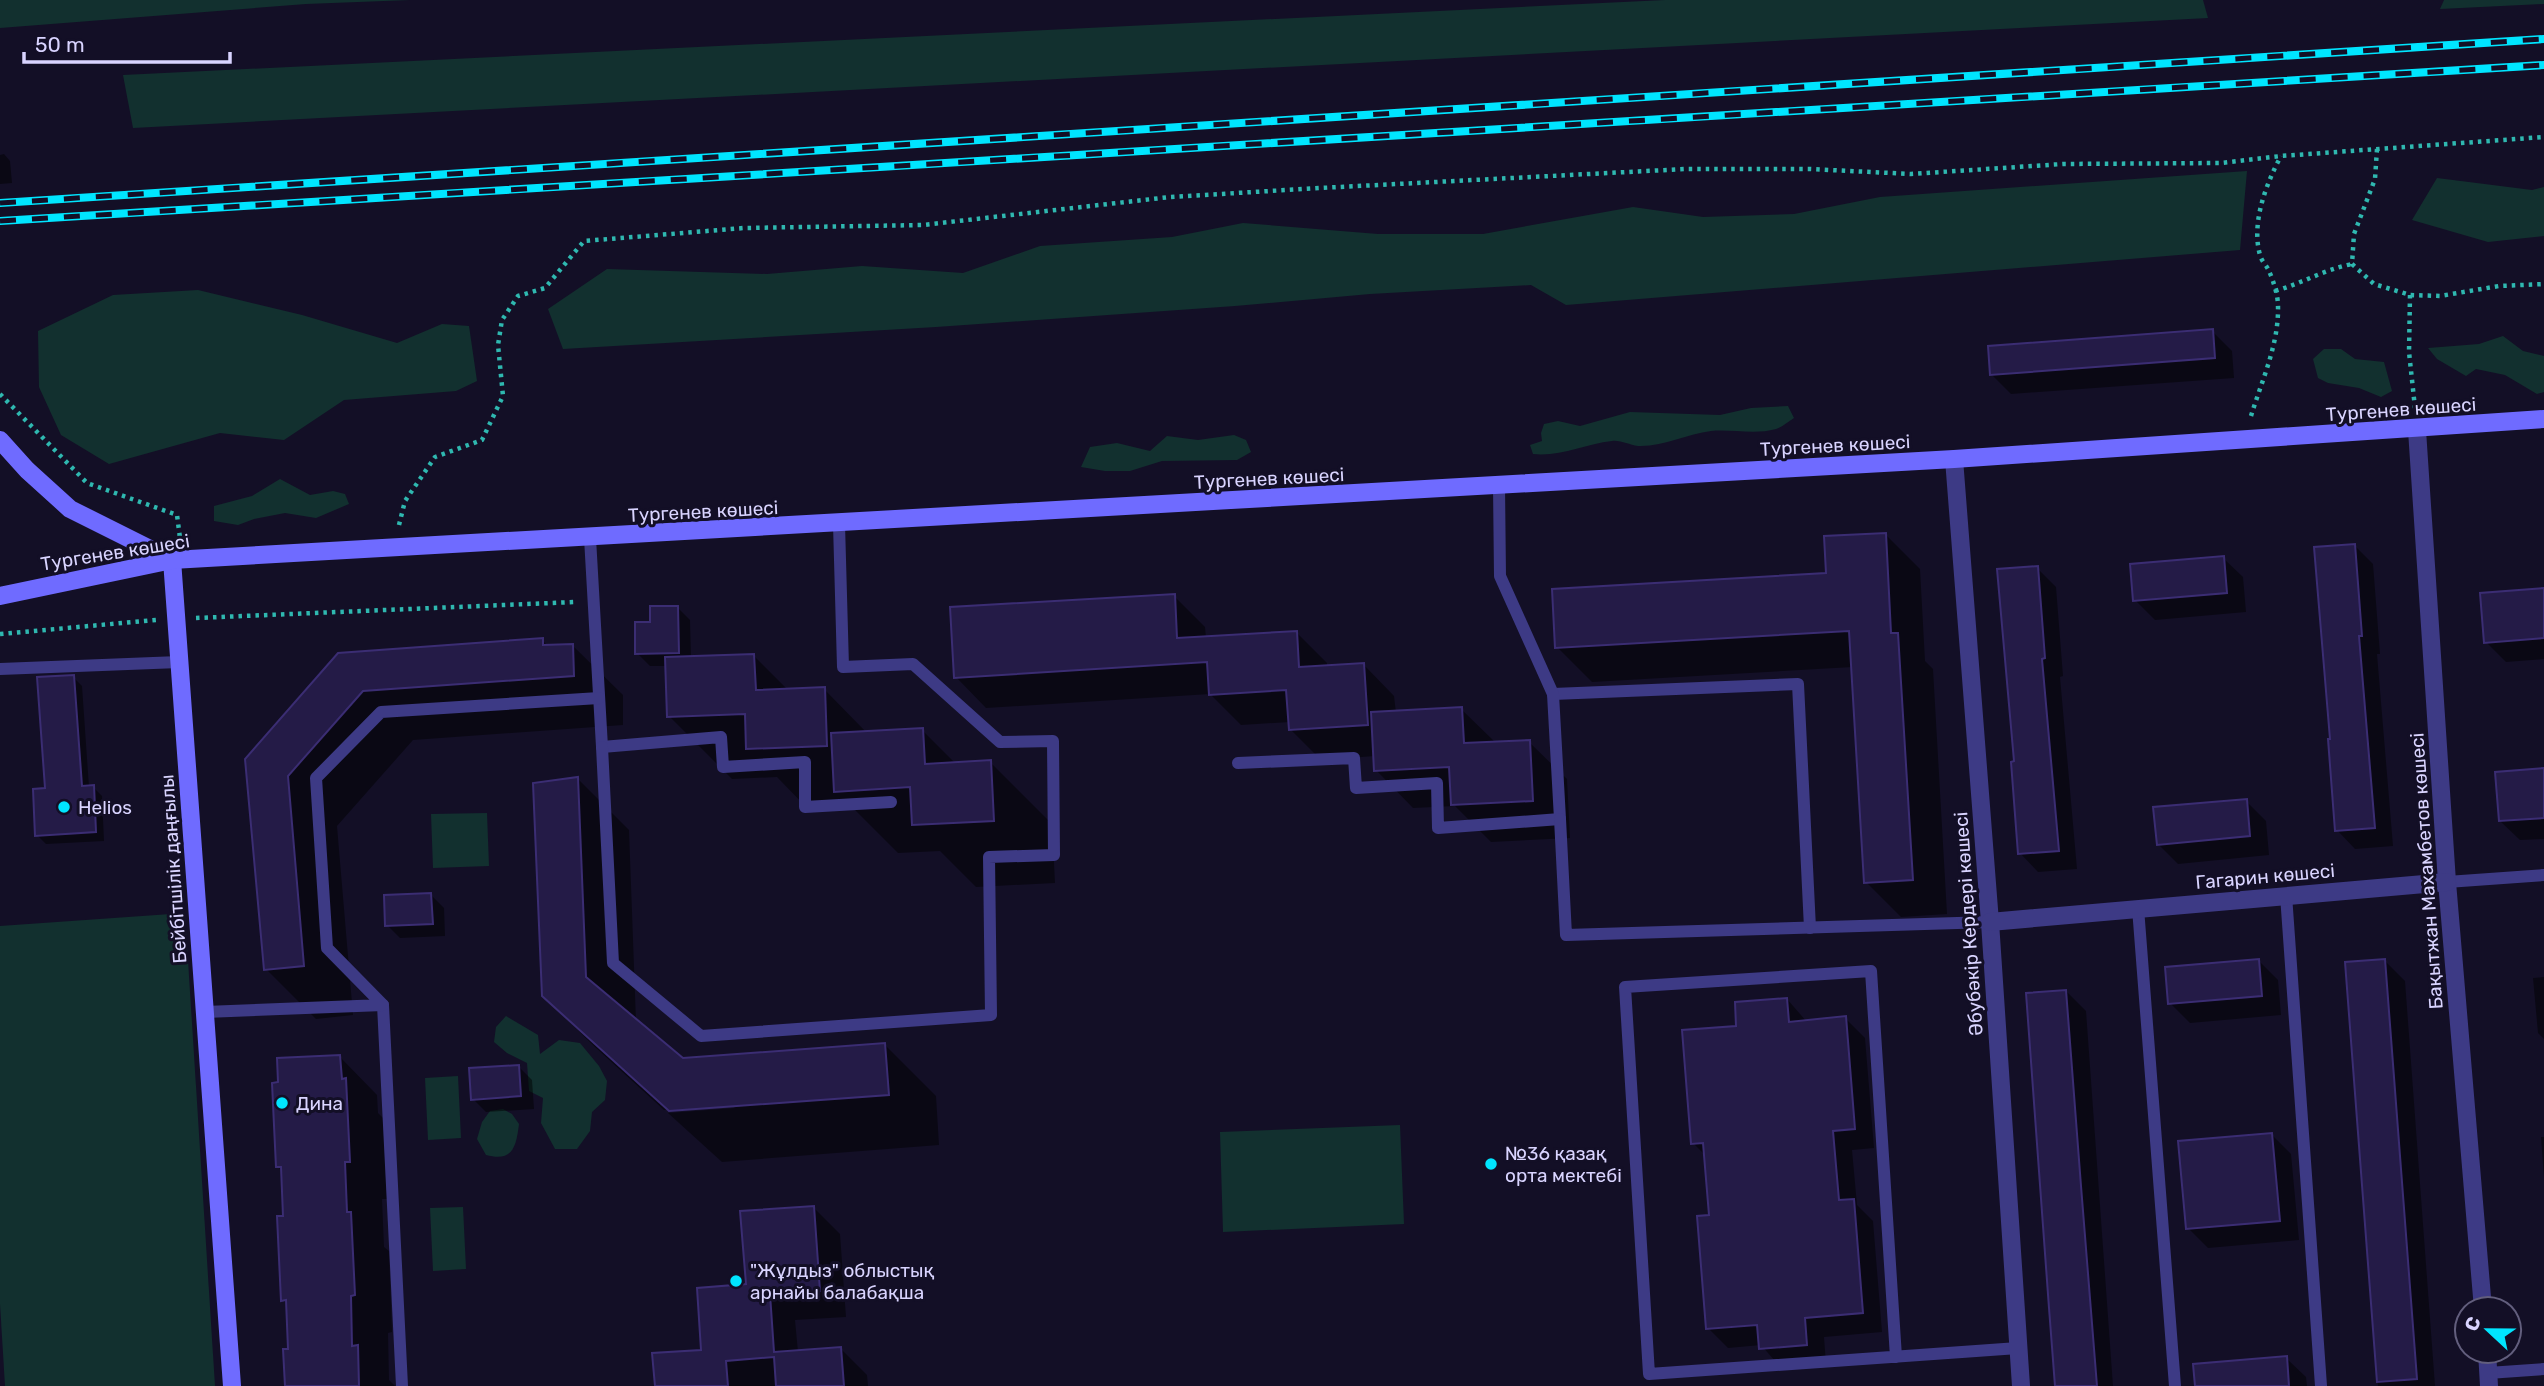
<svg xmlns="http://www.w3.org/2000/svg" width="2544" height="1386" font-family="Rubik,sans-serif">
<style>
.green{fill:#12302f}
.shadow{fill:#0007}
.building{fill:#241b47;stroke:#3b2d73;stroke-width:2}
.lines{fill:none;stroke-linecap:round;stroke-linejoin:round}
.path{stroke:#2fb8b0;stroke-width:4.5;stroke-dasharray:3.5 5;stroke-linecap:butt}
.service{stroke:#3d3a85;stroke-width:12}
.minor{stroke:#3d3a85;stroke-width:18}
.secondary{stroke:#6f6bff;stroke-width:18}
.rail-casing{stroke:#00e5ff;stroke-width:8}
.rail{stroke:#130f26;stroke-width:5;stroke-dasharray:16;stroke-linecap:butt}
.poi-dot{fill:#00e5ff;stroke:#130f26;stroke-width:2.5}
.labels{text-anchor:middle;stroke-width:6;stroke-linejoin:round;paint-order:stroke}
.street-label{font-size:19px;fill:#d9d4ff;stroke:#130f26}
.poi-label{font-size:19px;fill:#d9d4ff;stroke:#130f26;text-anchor:start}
</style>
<rect width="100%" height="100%" fill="#130f26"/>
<g class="green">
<path d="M0,0H410L306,4L0,28Z"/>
<path d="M1665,0H2203L2208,18L133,128L123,75Z"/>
<path d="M2444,0H2544V4L2440,9Z"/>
<path d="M2247,171L2240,250L1566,305L1531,285L1370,294L1235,306L936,327L563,349L548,309L607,269L767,274L862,266L963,273L1040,246L1172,237L1243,223L1378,234H1483L1633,207L1703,217L1794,214L1880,197Z"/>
<path d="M2437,178L2532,190L2544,187V236L2488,242L2412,220Z"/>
<path d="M198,290L302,315L397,343L442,324L469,326L477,381L456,391L344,400L284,440L220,433L109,464L61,435L39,387L38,331L113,295Z"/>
<path d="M2503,336L2523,351L2544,356V392L2537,394L2505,375L2476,369L2466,376L2437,359L2428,348L2479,344Z"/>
<path d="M2324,349H2341L2355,359L2384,362L2392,391L2381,397L2359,388L2328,383L2318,378L2313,359Z"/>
<path d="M1788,406L1794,418C1788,422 1782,427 1776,429C1755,435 1732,429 1711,431C1687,434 1663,447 1638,446C1629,445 1621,440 1612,441C1585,444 1560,457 1533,454L1530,445L1542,441L1541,433L1544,424L1558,421L1580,426L1630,412L1720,415L1751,408Z"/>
<path d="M1234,435L1246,440L1251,452L1237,460L1162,461L1130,471H1105L1081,467L1090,447L1117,443L1150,451L1167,436L1198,440Z"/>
<path d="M280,479L310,495L333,491L345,494L349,504L316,518L285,513L254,519L238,525L214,521V506L252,496Z"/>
<path d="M487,813L489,866L433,868L431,814Z"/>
<path d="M185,913L215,1386H5L0,1304V926Z"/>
<path d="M506,1016L538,1035L540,1054L559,1040L580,1043L599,1066L607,1081L605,1100L592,1112L590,1131L577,1149H555L541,1123L543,1098L529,1091L527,1063L507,1053L494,1042L496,1027Z"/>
<path d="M458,1076L461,1138L428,1140L425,1078Z"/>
<path d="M503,1109L512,1114L519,1124C516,1147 513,1162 486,1155L477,1139L482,1122L490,1111Z"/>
<path d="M1400,1125L1404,1224L1223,1232L1220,1132Z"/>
<path d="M463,1207L466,1269L433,1271L430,1208Z"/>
</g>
<g class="shadow">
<path d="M4,154L10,161L12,183L0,184V155Z"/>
<path d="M2212,331L2232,351L2234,378L2011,394L1991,374Z"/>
<path d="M1885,534L1920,569L1925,661L1933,669L1947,914L1901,917L1866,882L1853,667L1592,682L1557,647L1828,574Z"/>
<path d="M2354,545L2373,564L2380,654H2377L2393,846L2355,849L2337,830Z"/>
<path d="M2223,558L2243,577L2246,612L2155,620L2135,600Z"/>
<path d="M2037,568L2056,587L2063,676L2060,677L2077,869L2038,872L2020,853L2016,763Z"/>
<path d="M2544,590V659L2506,662L2486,642Z"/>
<path d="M1174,596L1205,627L1206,638L1296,632L1327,663V667L1364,665L1394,696L1396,713L1461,709L1496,743L1529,742L1567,779L1570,838L1491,842L1455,806L1413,808L1376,770L1375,756L1321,760L1290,729V722L1241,725L1210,694L986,708L956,677Z"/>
<path d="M677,607L690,620L691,658L754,656L788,690L824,689L867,733L922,730L956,764L990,762L1052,824L1055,883L976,887L940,851L898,853L854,809L810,811L777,777L732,779L669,716L667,666H650L637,653L652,624Z"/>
<path d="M542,640L549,647L573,646L623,695V725L413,740L337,826L353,1015L316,1019L266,969L247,760L339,655Z"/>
<path d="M73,677L82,686L89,787H93L102,796L104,841L46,844L37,835Z"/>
<path d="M2544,770V839L2520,840L2500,821Z"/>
<path d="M578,779L629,830L636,1021L683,1060L885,1045L936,1096L939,1145L722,1162L668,1113L735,1108L732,1105L664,1110L595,1047L543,996Z"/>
<path d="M2246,801L2266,821L2269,855L2178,864L2158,844Z"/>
<path d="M431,895L444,908L445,936L400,938L387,925Z"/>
<path d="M2258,960L2278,980L2281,1015L2190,1023L2170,1003Z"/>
<path d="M2385,961L2405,981L2435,1386H2378L2346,964Z"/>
<path d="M2544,977V1039L2538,1033L2533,978Z"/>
<path d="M2066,991L2086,1011L2113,1386H2057Z"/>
<path d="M1787,999L1807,1022L1845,1018L1865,1038L1874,1148L1852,1150L1857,1205L1873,1221L1882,1332L1824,1337L1826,1364L1781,1368L1761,1345L1728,1348L1708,1328L1711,1216L1706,1156L1693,1143L1738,1027Z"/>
<path d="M340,1057L377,1095L378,1113L383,1118L387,1199H382L384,1247L389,1251L392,1332L388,1333L389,1380L395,1386H287L290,1351L288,1305L283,1300V1172L277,1166Z"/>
<path d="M519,1067L532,1080L534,1109L486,1112L473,1099Z"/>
<path d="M2271,1134L2291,1154L2299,1240L2208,1248L2188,1228Z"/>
<path d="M2541,1137H2544V1178Z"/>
<path d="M814,1208L840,1234L846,1317L795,1320L798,1352L841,1349L867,1375L868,1386H656L703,1351L747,1286Z"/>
<path d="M2286,1358L2306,1377L2307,1386H2197Z"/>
</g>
<g class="building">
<path d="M2213,329L2215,358L1990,375L1988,346Z"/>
<path d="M1886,533L1891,633H1898L1913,880L1864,883L1849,631L1555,648L1552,589L1826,573L1824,536Z"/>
<path d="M2355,544L2362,636H2359L2375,828L2335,831L2328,739H2330L2314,547Z"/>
<path d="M2224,556L2227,593L2133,601L2130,564Z"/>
<path d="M2038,566L2045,658L2042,659L2059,851L2018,854L2011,762L2014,761L1997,569Z"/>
<path d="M2544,588V638L2484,643L2480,593Z"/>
<path d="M1175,594L1177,638L1297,631L1299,667L1364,663L1368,725L1289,730L1286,690L1209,695L1207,662L954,678L950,607Z"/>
<path d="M650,606H678L679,653L635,654V622H650Z"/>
<path d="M543,638V645L573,644L574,676L363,691L288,776L304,966L264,970L245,759L338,653Z"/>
<path d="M754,654L756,690L825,687L827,746L746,749L745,714L667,717L665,657Z"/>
<path d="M74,675L82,786L94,785L96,832L35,836L33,789L45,788L37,677Z"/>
<path d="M1462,707L1464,743L1530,740L1533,801L1451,805L1449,767L1374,771L1371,712Z"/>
<path d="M923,728L925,764L991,760L994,821L912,825L910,787L834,792L831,733Z"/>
<path d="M2544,768V818L2499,821L2495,772Z"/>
<path d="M578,777L586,977L683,1058L885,1043L889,1095L669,1111L542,996L533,783Z"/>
<path d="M2247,799L2250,836L2157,845L2153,807Z"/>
<path d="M431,893L433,924L385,926L384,895Z"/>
<path d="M2259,959L2262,996L2168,1004L2165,967Z"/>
<path d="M2385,959L2417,1379L2377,1382L2345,962Z"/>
<path d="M2066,990L2081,1186L2097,1386H2055L2049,1308L2026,993Z"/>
<path d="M1787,998L1789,1022L1846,1016L1855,1129L1833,1131L1839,1200L1854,1199L1863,1313L1805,1318L1807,1345L1759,1349L1757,1325L1706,1329L1697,1216L1709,1215L1703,1143L1691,1144L1682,1030L1736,1026L1735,1002Z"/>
<path d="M340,1055L342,1079L346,1078L350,1162H345L347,1212H351L355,1295L351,1296L352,1346L358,1345L359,1386H285L283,1349H288L286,1300L281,1301L277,1216H283L281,1167H276L272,1083L278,1082L277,1058Z"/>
<path d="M519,1065L521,1096L471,1100L469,1068Z"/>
<path d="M2272,1133L2280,1221L2186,1229L2178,1141Z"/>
<path d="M814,1206L820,1291L770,1294L774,1352L841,1347L844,1386H776L774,1357L726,1361L728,1386H655L652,1353L701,1350L697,1288L746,1284L740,1211Z"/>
<path d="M2287,1356L2289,1386H2195L2193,1364Z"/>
</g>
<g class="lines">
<g class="path">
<path d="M2377,149L2375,179L2354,234L2352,264L2374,284L2410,295L2440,296L2499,286L2544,284"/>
<path d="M2275,291C2303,283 2323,270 2352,264"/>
<path d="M2410,295L2409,352L2415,408"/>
<path d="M0,394L87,483L177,515L180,538"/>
<path d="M2251,416C2262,380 2279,344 2278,306C2278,295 2273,279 2268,269C2266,265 2261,260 2260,255C2251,223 2266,184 2281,156"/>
<path d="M399,525L405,501L435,457L482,440L503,396L498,345L502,320L518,296L545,288L584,241L744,228L923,225L1170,197L1320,188L1685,169H1810L1911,174L2063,164L2221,163L2281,156L2544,137"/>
<path d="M196,618L575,602"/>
<path d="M0,634L156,620"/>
</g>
<g class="service">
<path d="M590,538L602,747L721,737L723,767L805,762V807L891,802"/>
<path d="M0,669L179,662"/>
<path d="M1553,694L1798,684L1810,928"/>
<path d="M602,747L613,963L701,1036L991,1015L989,857L1054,855L1053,741L1000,742L913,664L843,667L839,524"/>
<path d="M1238,763L1354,758L1356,788L1437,783L1438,828L1560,819L1553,694L1500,576L1499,486"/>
<path d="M1560,819L1566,935L1990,922"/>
<path d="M2447,882L2544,875"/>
<path d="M2286,895L2321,1386"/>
<path d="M2138,908L2175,1386"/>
<path d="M383,1005L402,1386"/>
<path d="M205,1012L383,1005L327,948L316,778L381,712L599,698"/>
<path d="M1896,1357L1871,971L1625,987L1649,1374L1976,1351L2018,1348"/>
<path d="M2488,1373L2544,1369"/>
</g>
<g class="minor">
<path d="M2417,430L2447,882L2483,1309"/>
<path d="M1954,459L1990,922L2021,1386"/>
<path d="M1990,922L2447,882"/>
<path d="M2487,1351L2489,1386"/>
</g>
<g class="secondary">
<path d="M0,440L27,470L70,509L172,560"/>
<path d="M172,560L232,1386"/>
<path d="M0,596L172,560L1954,459L2544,419"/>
</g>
<defs>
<g id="rail">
<path d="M0,203L2544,39"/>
<path d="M0,221L2544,65"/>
</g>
</defs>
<use href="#rail" class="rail-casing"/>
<use href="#rail" class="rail"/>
</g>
<g class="poi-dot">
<circle cx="64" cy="807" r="7"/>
<circle cx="282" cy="1103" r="7"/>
<circle cx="1491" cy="1164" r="7"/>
<circle cx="736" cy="1281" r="7"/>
</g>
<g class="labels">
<g class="street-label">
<text transform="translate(2401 409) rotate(-4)" y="7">Тургенев көшесі</text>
<text transform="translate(1835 445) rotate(-3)" y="7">Тургенев көшесі</text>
<text transform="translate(1269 478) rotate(-3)" y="7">Тургенев көшесі</text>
<text transform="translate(703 511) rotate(-3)" y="7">Тургенев көшесі</text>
<text transform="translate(115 552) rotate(-9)" y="7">Тургенев көшесі</text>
<text transform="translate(173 869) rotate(-94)" y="7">Бейбітшілік даңғылы</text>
<text transform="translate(2426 871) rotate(-94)" y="7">Бақытжан Махамбетов көшесі</text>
<text transform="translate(2265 876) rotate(-5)" y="7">Гагарин көшесі</text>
<text transform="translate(1968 924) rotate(-94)" y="7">Әбубәкір Кердері көшесі</text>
</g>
<g class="poi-label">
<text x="78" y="814">Helios</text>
<text x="296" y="1110">Дина</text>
<text x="1505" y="1160">№36 қазақ<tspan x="1505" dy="22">орта мектебі</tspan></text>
<text x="750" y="1277">"Жұлдыз" облыстық<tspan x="750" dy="22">арнайы балабақша</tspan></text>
</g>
</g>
<g transform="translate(2488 1330) rotate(292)"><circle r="33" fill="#130f26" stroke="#625e7d" stroke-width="2"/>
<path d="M0-5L12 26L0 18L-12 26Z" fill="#00e5ff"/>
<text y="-10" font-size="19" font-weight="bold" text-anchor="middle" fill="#d9d4ff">С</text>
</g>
<path d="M24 52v10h206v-10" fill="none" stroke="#d9d4ff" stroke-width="3.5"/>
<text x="35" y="52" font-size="21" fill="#d9d4ff" stroke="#130f26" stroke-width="5" paint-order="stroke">50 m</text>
</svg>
